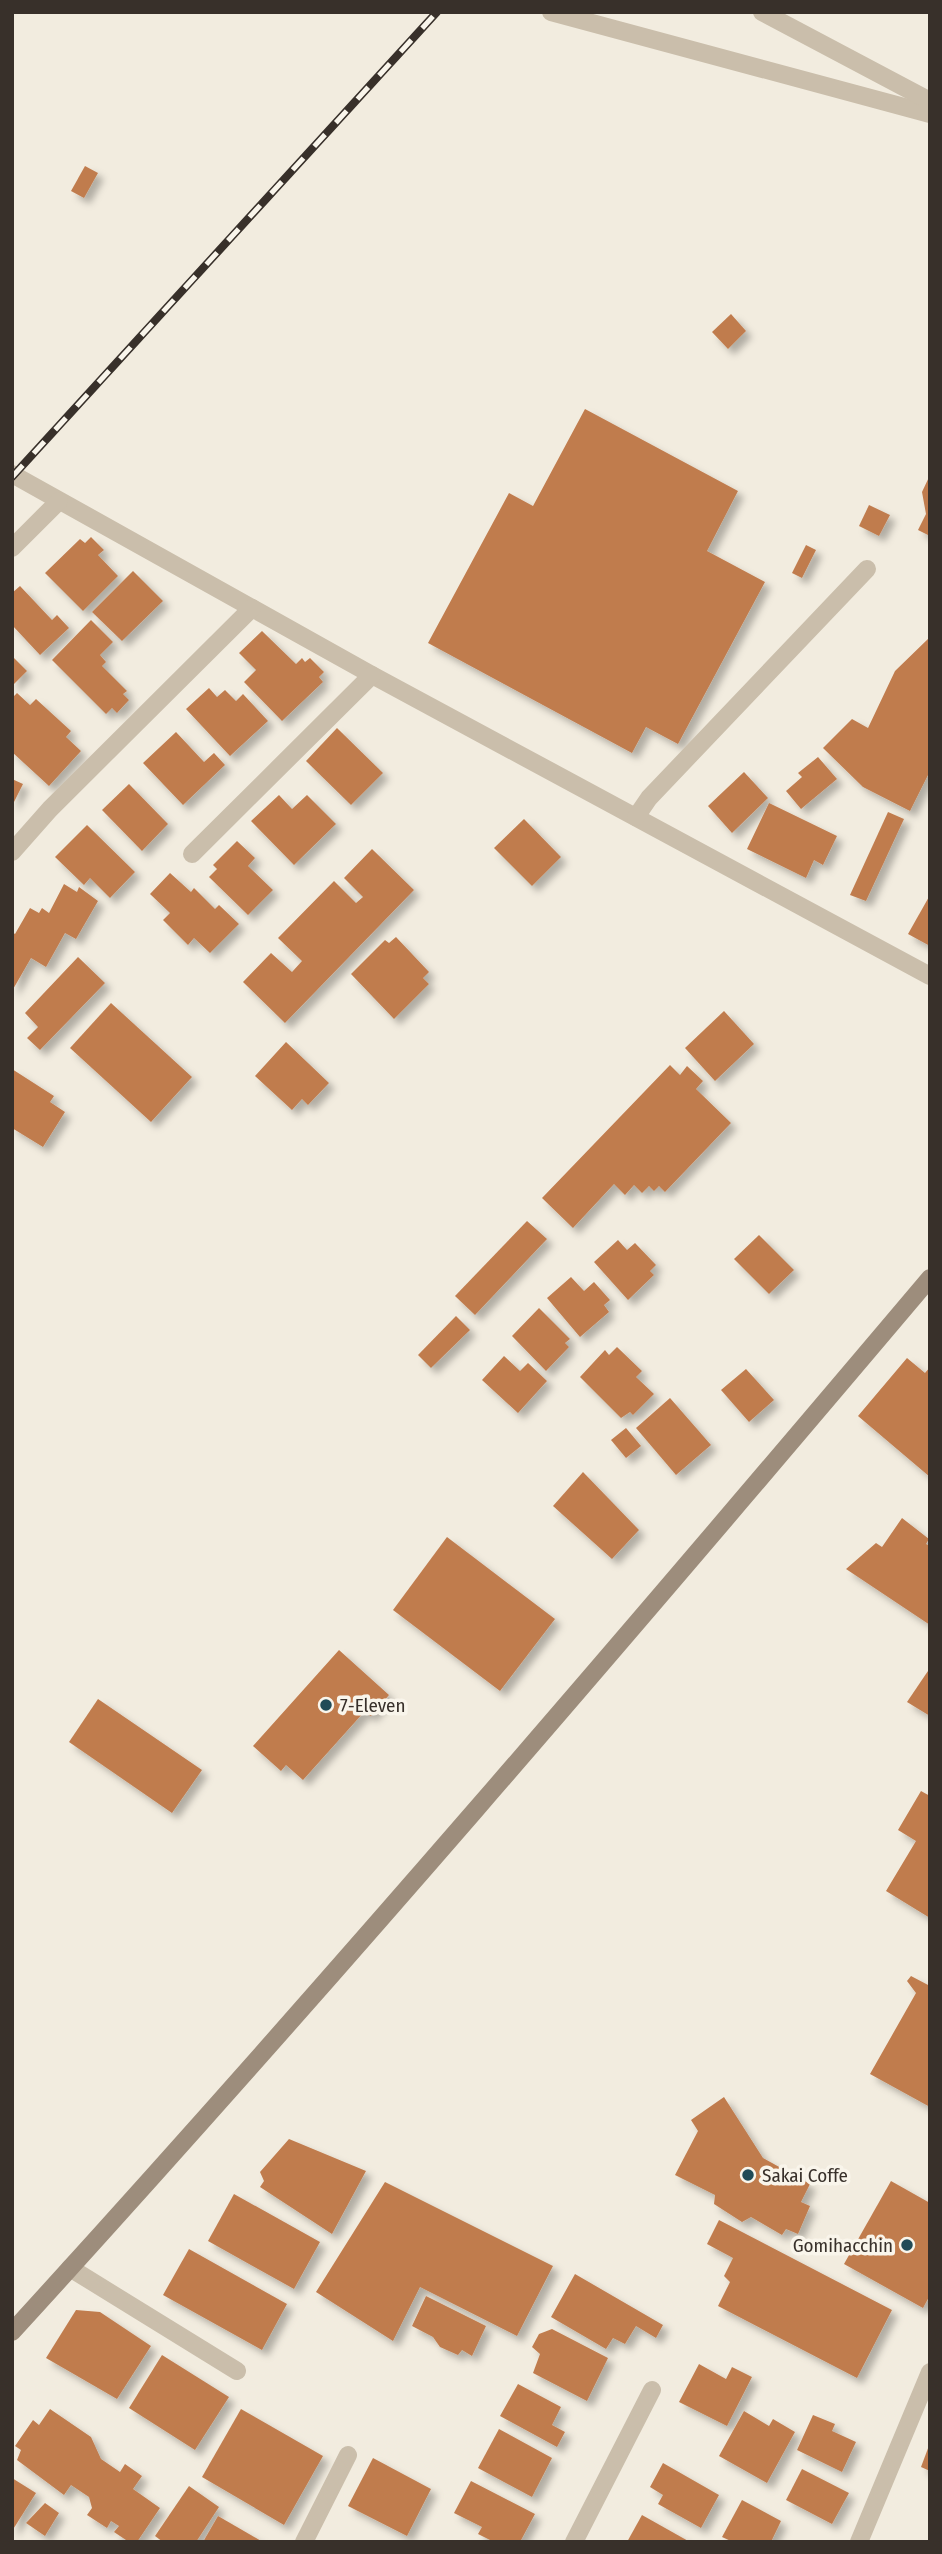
<svg xmlns="http://www.w3.org/2000/svg" width="942" height="2554" font-family="'Fira Sans Condensed',sans-serif">
<style>
.building{fill:#c07c4e;filter:url(#shadow)}
.lines{fill:none;stroke-linecap:round;stroke-linejoin:round}
.lane{stroke:#cabeab;stroke-width:18}
.street{stroke:#cabeab;stroke-width:18}
.secondary{stroke:#9d8d7c;stroke-width:18}
.rail-casing{stroke:#38302a;stroke-width:8}
.rail{stroke:#f9f5eb;stroke-width:5;stroke-dasharray:16;stroke-linecap:butt}
.poi-dot{fill:#214b57;stroke:#f9f5eb;stroke-width:2.5}
.labels{text-anchor:middle;stroke-width:7;stroke-linejoin:round;paint-order:stroke}
.poi-label{font-size:19px;fill:#38302a;stroke:#f9f5eb;text-anchor:start}
</style>
<defs>
<filter id="shadow"><feDropShadow dx="6" dy="6" stdDeviation="3.5" flood-color="#0004"/></filter>
</defs>
<rect width="100%" height="100%" fill="#f2ecdf"/>
<g class="building">
<path d="M85,166L98,173L84,198L71,191Z"/>
<path d="M731,314L746,331L728,349L712,332Z"/>
<path d="M585,409L738,491L707,551L765,582L678,744L646,727L632,753L428,643L509,493L533,506Z"/>
<path d="M930,475V536L918,530L926,514L922,492Z"/>
<path d="M869,505L890,515L879,536L859,526Z"/>
<path d="M91,537L104,550L98,555L118,576L83,611L45,573L80,539L85,543Z"/>
<path d="M806,545L816,550L802,578L792,573Z"/>
<path d="M133,571L163,601L122,641L92,612Z"/>
<path d="M20,586L52,620L57,615L69,628L40,655L12,625V593Z"/>
<path d="M91,620L113,642L100,655L106,662L102,666L127,691L123,694L129,700L117,713L112,708L106,714L52,660Z"/>
<path d="M262,631L296,664L302,658L305,662L310,658L324,672L319,677L323,682L282,721L244,682L256,670L239,653Z"/>
<path d="M930,637V771L910,811L863,787L823,748L852,719L868,728L895,671Z"/>
<path d="M12,656L27,671L12,686Z"/>
<path d="M209,688L217,697L225,690L236,701L243,694L268,721L230,756L186,709Z"/>
<path d="M17,693L30,705L36,699L71,731L66,737L81,751L49,786L12,752V698Z"/>
<path d="M337,728L383,773L351,805L306,761Z"/>
<path d="M176,732L204,762L214,753L225,765L183,805L143,763Z"/>
<path d="M818,757L837,779L801,809L786,791L802,777L798,773Z"/>
<path d="M744,772L768,798L732,833L708,806Z"/>
<path d="M12,779L23,784L12,806Z"/>
<path d="M129,784L168,824L142,851L102,810Z"/>
<path d="M279,795L292,809L307,795L336,824L294,865L251,821Z"/>
<path d="M769,803L837,836L823,865L814,860L806,878L747,849Z"/>
<path d="M888,812L904,819L866,901L850,895Z"/>
<path d="M524,819L561,857L532,886L494,848Z"/>
<path d="M87,825L135,872L110,898L90,878L84,885L55,857Z"/>
<path d="M237,841L255,858L248,866L273,890L248,915L209,877L217,869L213,865Z"/>
<path d="M372,849L414,890L285,1023L243,982L271,953L292,972L302,961L278,938L334,881L356,903L363,897L344,878Z"/>
<path d="M170,873L191,892L194,888L215,909L219,905L239,924L210,953L194,938L188,945L163,920L170,913L150,894Z"/>
<path d="M64,884L77,892L79,887L98,901L76,939L65,933L46,967L31,958L12,991V932L15,934L30,908L39,913L42,908L49,913Z"/>
<path d="M930,895V946L908,934Z"/>
<path d="M396,937L429,972L423,978L429,984L394,1019L351,974L385,940L389,943Z"/>
<path d="M78,957L105,983L40,1050L27,1038L38,1027L25,1013Z"/>
<path d="M111,1003L192,1077L151,1122L70,1048Z"/>
<path d="M724,1011L754,1044L715,1081L685,1048Z"/>
<path d="M286,1042L329,1083L308,1105L302,1099L292,1110L255,1076Z"/>
<path d="M670,1065L680,1075L687,1066L703,1081L696,1089L731,1123L665,1192L659,1186L654,1191L649,1186L642,1193L634,1185L625,1195L614,1184L573,1228L542,1198Z"/>
<path d="M12,1069L54,1096L50,1102L65,1112L43,1147L12,1128Z"/>
<path d="M527,1221L547,1239L475,1315L455,1296Z"/>
<path d="M759,1235L794,1270L769,1294L734,1259Z"/>
<path d="M618,1240L627,1250L635,1243L656,1265L650,1271L654,1275L628,1300L594,1262Z"/>
<path d="M571,1277L584,1291L594,1282L610,1300L604,1305L609,1312L580,1337L547,1298Z"/>
<path d="M539,1308L570,1339L565,1343L569,1347L546,1371L512,1336Z"/>
<path d="M456,1316L470,1330L431,1368L418,1355Z"/>
<path d="M617,1347L642,1371L636,1377L654,1394L633,1415L630,1412L621,1418L580,1377L605,1350L609,1355Z"/>
<path d="M504,1356L520,1371L528,1363L547,1381L518,1413L482,1380Z"/>
<path d="M907,1358L925,1373L930,1367V1477L858,1416Z"/>
<path d="M746,1369L774,1400L749,1422L721,1390Z"/>
<path d="M670,1398L711,1445L676,1475L636,1428Z"/>
<path d="M626,1428L641,1446L626,1458L611,1440Z"/>
<path d="M583,1472L639,1530L612,1559L553,1506Z"/>
<path d="M902,1518L929,1539L926,1544L930,1546V1625L846,1569L876,1543L882,1547Z"/>
<path d="M447,1537L555,1619L500,1691L393,1610Z"/>
<path d="M339,1650L389,1695L371,1716L364,1712L303,1780L286,1765L281,1771L253,1746Z"/>
<path d="M930,1668V1716L907,1702Z"/>
<path d="M98,1699L202,1770L172,1813L69,1742Z"/>
<path d="M921,1791L930,1796V1918L886,1891L916,1841L898,1830Z"/>
<path d="M911,1976L930,1986V2107L870,2074L916,1993L907,1981Z"/>
<path d="M724,2097L763,2158L810,2184L801,2202L810,2206L798,2234L786,2229L782,2235L751,2217L742,2222L714,2204L715,2195L675,2175L698,2131L691,2120Z"/>
<path d="M289,2139L366,2171L332,2234L260,2187L264,2181L260,2172Z"/>
<path d="M891,2181L930,2203V2295L923,2308L844,2264Z"/>
<path d="M385,2182L553,2266L517,2336L420,2287L393,2341L316,2292Z"/>
<path d="M234,2194L320,2242L294,2289L208,2241Z"/>
<path d="M719,2220L892,2310L857,2378L718,2306L730,2282L724,2276L733,2258L707,2244Z"/>
<path d="M189,2249L287,2304L262,2350L163,2295Z"/>
<path d="M575,2274L663,2325L656,2338L636,2326L625,2344L613,2338L606,2349L551,2317Z"/>
<path d="M426,2296L486,2326L472,2356L462,2350L458,2355L440,2347L433,2337L412,2326Z"/>
<path d="M76,2310L100,2312L151,2346L117,2399L46,2358Z"/>
<path d="M552,2329L608,2358L587,2401L533,2373L540,2354L532,2347L539,2334Z"/>
<path d="M162,2355L229,2397L195,2450L129,2408Z"/>
<path d="M699,2364L726,2379L732,2367L752,2377L727,2426L679,2402Z"/>
<path d="M518,2384L561,2407L552,2425L565,2432L557,2447L500,2416Z"/>
<path d="M50,2409L91,2437L101,2459L120,2472L125,2464L142,2476L133,2489L160,2508L137,2542H129L114,2532L119,2526L111,2521L107,2528L87,2515L92,2508L89,2497L71,2485L64,2495L17,2460L21,2450L15,2446L33,2420L39,2425Z"/>
<path d="M241,2409L323,2456L284,2525L202,2477Z"/>
<path d="M744,2411L769,2426L773,2419L795,2432L767,2483L719,2456Z"/>
<path d="M813,2415L835,2424L832,2431L856,2442L842,2472L797,2450Z"/>
<path d="M499,2429L552,2458L532,2497L478,2468Z"/>
<path d="M930,2443V2471L921,2467Z"/>
<path d="M373,2458L431,2489L407,2536L348,2506Z"/>
<path d="M663,2463L719,2495L701,2528L658,2504L663,2495L650,2487Z"/>
<path d="M802,2469L849,2493L832,2524L786,2500Z"/>
<path d="M12,2478L36,2493L12,2531Z"/>
<path d="M471,2481L535,2514L520,2542H494L478,2534L482,2527L454,2513Z"/>
<path d="M189,2486L219,2507L196,2542H163L155,2536Z"/>
<path d="M742,2500L781,2521L771,2542H733L722,2537Z"/>
<path d="M45,2503L59,2513L45,2536L26,2523Z"/>
<path d="M642,2515L690,2542H627Z"/>
<path d="M218,2516L263,2542H203Z"/>
</g>
<g class="lines">
<g class="lane">
<path d="M551,12L930,114"/>
<path d="M762,12L930,101"/>
<path d="M70,2268L237,2371"/>
</g>
<g class="street">
<path d="M12,474L372,675L930,976"/>
<path d="M12,548L59,501"/>
<path d="M636,817L649,798L867,569"/>
<path d="M12,852L50,809L252,608"/>
<path d="M192,854L372,675"/>
<path d="M304,2542L348,2455"/>
<path d="M574,2542L652,2390"/>
<path d="M859,2542L930,2372"/>
</g>
<path class="secondary" d="M12,2332C326,1988 629,1634 930,1278"/>
<defs>
<path id="rail" d="M12,477L437,12"/>
</defs>
<use href="#rail" class="rail-casing"/>
<use href="#rail" class="rail"/>
</g>
<g class="poi-dot">
<circle cx="326" cy="1705" r="7"/>
<circle cx="748" cy="2175" r="7"/>
<circle cx="907" cy="2245" r="7"/>
</g>
<g class="labels">
<g class="poi-label">
<text x="340" y="1712">7-Eleven</text>
<text x="762" y="2182">Sakai Coffe</text>
<text x="893" y="2252" text-anchor="end">Gomihacchin</text>
</g>
</g>
<rect width="942" height="2554" fill="none" stroke="#38302a" stroke-width="28"/>
</svg>
